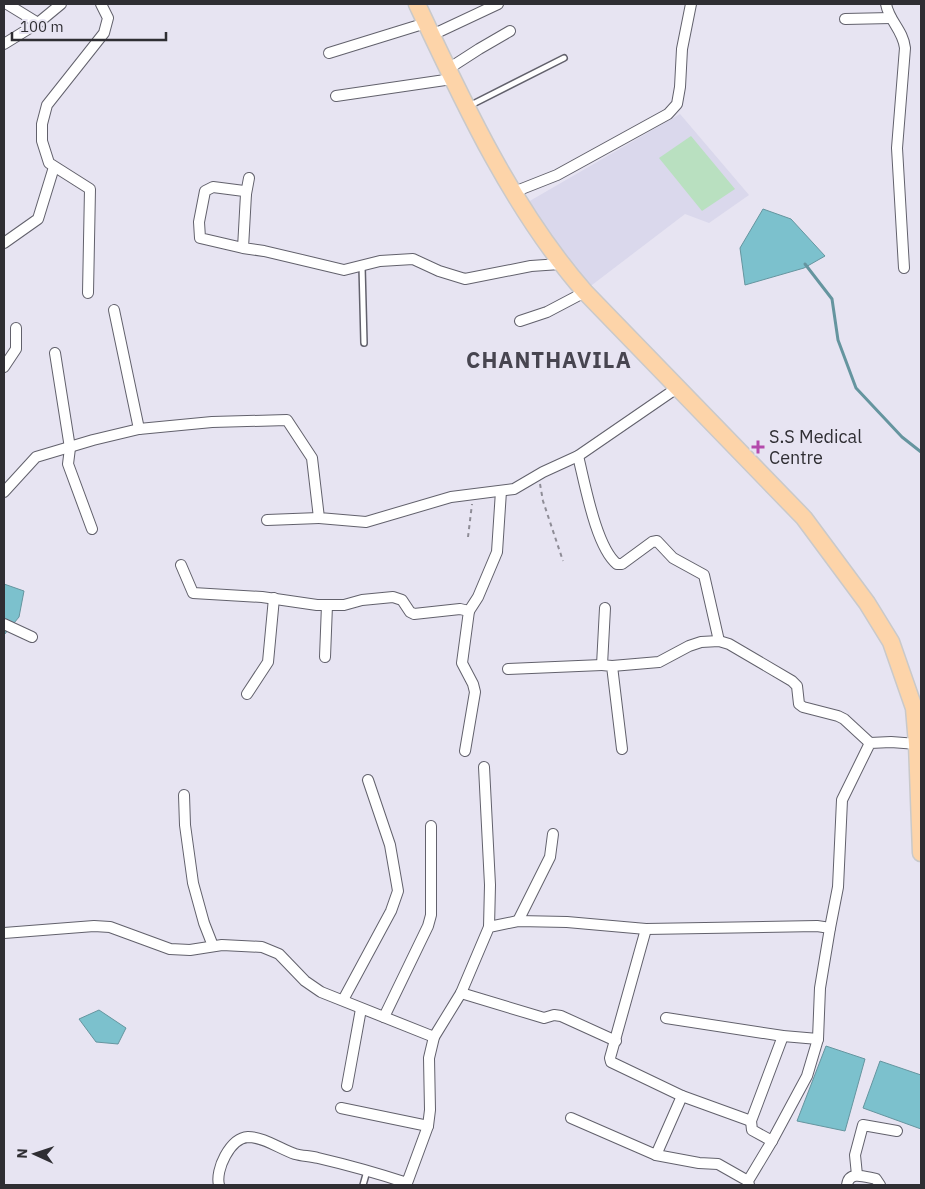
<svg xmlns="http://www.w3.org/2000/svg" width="925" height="1189" font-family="'IBM Plex Sans',sans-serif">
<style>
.built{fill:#dad8ec}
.green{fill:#b9e0c0}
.water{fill:#7cc1cd;stroke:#65959f}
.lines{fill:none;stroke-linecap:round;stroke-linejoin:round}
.stream{stroke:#65959f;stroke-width:3}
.lane-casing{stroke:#62616c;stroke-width:8}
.street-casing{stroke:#62616c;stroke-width:12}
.primary-casing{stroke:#c9c9ca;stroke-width:19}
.path{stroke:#8e8c96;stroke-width:2;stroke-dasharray:4 4;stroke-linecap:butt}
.lane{stroke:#fff;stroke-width:5}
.street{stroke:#fff;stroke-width:10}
.primary{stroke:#fdd4a9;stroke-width:16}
.poi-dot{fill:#b44aac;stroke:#e7e4f2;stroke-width:2}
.labels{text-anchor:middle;stroke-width:4;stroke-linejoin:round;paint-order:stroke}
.poi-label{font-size:18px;fill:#2f2e33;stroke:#e7e4f2;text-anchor:start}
.district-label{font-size:22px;font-weight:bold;letter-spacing:1px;fill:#474550;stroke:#e7e4f2}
</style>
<rect width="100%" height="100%" fill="#e7e4f2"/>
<path class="built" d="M680,114L749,195L709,223L685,214L588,288L528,202Z"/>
<path class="green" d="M691,136L735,189L702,211L659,158Z"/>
<g class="water">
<path d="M763,209L791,219L825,256L804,268L745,285L740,248Z"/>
<path d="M4,584L24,591L19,617L4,635Z"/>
<path d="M99,1010L126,1028L118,1044L96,1042L79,1019Z"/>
<path d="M826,1046L865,1059L845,1131L797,1121Z"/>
<path d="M880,1061L921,1075V1129L863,1108Z"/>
</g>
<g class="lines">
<path class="stream" d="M805,264L832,299L838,340L856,388L902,437L921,452"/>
<defs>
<g id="lane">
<path d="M469,106L564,58"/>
<path d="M362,266L364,343"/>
<path d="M363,1185L367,1171"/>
</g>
<g id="street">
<path d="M7,4L38,23"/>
<path d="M886,4C889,21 903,30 905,48L897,148L904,268"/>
<path d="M845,19L891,18"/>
<path d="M432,35L498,4"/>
<path d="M4,44L38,23L61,4"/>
<path d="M329,53L426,23"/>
<path d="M448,69L479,49L510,31"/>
<path d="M336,96L452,79"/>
<path d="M514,192L557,175L668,114L677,104L680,87L682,49L691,4"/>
<path d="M246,194L249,178"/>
<path d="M4,243L38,219L54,167"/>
<path d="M243,248L200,238L199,222L205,191L213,187L244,191L246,194L243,248L264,251L344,270L380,261L413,259L439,271L465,279L531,266L560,264"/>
<path d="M88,293L90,189L49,163L42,141V124L47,105L104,33L108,18L101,4"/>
<path d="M114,310L139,429"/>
<path d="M520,321L547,312L585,292"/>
<path d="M55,353L70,448L68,464L92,529"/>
<path d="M4,367L16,349V328"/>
<path d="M578,456C585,484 596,547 617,564H622L652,542L657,541L673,558L704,575L719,641"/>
<path d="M4,492L36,457L93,440L139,429L212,422L287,420L312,458L319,518L366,522L451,497L514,489L543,472L578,456L677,388"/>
<path d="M267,520L319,518"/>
<path d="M181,565L193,593L262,597L317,605H344L362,600L393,597L402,600L410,612L414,614L460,609L469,611L462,663L473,684L475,692L465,751"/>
<path d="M605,608L602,665L612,666L622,749"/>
<path d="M469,611L478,597L497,552L501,491"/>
<path d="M4,624L32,637"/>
<path d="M325,657L327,605"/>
<path d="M612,666L659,662L689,646L701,642L719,641L729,644L792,681L797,686L799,704L803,707L838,716L844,719L870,743"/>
<path d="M508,669L602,665"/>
<path d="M247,694L268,662L274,598"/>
<path d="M484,767L490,885L489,927"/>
<path d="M184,795L185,825L193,883L204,923L213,946"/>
<path d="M518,921L550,857L553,834"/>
<path d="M646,929L610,1058L611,1062L682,1096L751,1121"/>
<path d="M4,933L94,926L110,927L170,949L190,950L222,945L262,947L279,954L305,981L321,992L434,1037"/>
<path d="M461,993L544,1018L554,1015L561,1016L616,1041"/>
<path d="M343,1000L391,911L398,891L390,845L368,780"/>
<path d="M384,1017L428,926L431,915V826"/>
<path d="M666,1018L783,1036L818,1039"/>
<path d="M347,1086L361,1009"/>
<path d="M341,1108L428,1126"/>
<path d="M571,1118L656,1155L682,1096"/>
<path d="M772,1141L752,1130L751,1121L783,1036"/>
<path d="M656,1155L699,1163L718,1164L748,1181"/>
<path d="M857,1175L855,1155L863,1125L897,1131"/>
<path d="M219,1185C215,1170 230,1138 248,1137C264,1137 280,1149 295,1154C302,1156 310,1156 318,1158C348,1165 377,1173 407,1183L428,1126L430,1110L429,1058L434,1037L461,993L489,927L518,921L567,922L646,929L817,926L830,928L838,887L842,800L870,743L891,742L917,744"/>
<path d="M749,1185L748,1181L772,1141L807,1076L818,1039L820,988L830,928"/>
<path d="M847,1185C849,1170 865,1177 876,1179L880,1185"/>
</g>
<path id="primary" d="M417,4C463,102 513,210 585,292L804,518L867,603L891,642L914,708L917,744L921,853"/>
</defs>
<use href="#lane" class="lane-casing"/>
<use href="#street" class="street-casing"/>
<use href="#primary" class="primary-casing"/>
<g class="path">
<path d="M540,484L543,501L563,561"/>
<path d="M468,537L472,504"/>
</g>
<use href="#lane" class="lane"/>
<use href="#street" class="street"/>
<use href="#primary" class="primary"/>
</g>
<path class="poi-dot" d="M755.5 439.5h5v5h5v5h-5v5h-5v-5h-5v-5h5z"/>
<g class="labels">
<g class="poi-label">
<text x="769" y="443">S.S Medical<tspan x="769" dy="21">Centre</tspan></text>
</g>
<g class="district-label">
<text x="549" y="368">CHANTHAVILA</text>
</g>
</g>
<rect width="925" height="1189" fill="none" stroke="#2f2e33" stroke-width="10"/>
<g transform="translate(35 1154) rotate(273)" stroke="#e7e4f2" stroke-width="4" paint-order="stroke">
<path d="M0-4L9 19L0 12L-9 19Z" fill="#2f2e33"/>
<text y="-8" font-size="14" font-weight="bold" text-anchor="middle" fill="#2f2e33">N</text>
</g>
<path d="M12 32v8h154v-8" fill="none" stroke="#2f2e33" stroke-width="2.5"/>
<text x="20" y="32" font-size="15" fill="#2f2e33" stroke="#e7e4f2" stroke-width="4" paint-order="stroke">100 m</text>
</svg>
